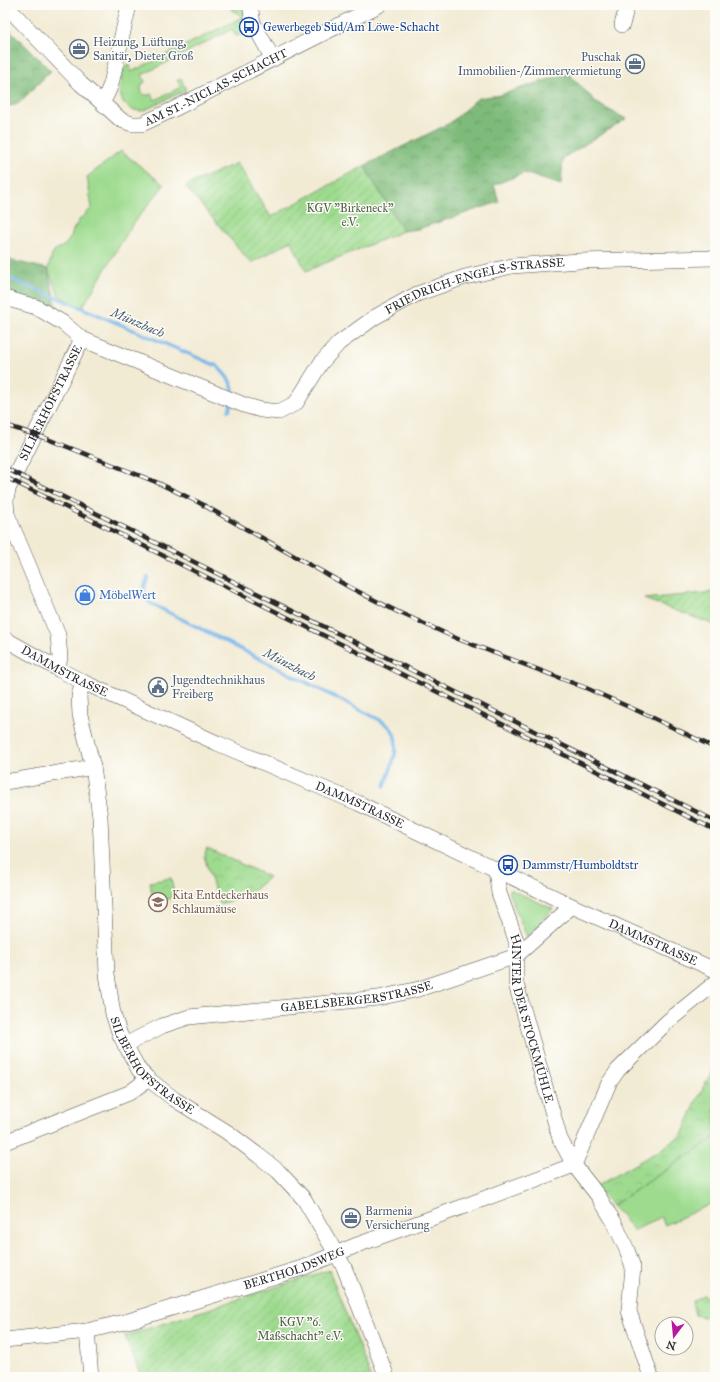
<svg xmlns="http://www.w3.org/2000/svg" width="720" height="1382" font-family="'IM FELL Great Primer',serif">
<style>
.grass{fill:#9edb8f;stroke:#64835d}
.forest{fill:url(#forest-crowns);stroke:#547352}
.park{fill:url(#park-crowns);stroke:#64835d}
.garden{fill:url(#garden-furrows);stroke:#64835d}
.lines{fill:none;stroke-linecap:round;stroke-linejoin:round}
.stream{stroke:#76b6ea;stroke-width:3.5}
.minor-casing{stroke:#494844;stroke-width:16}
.minor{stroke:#fff;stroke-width:15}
.rail-casing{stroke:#2b2b2b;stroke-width:4.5}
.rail{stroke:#fdfcf7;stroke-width:3;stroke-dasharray:9;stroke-linecap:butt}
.labels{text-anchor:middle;stroke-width:3;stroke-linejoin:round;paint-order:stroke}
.transit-label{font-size:12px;fill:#164399;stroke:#fdfcf7;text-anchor:start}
.service-label{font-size:12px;fill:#4e5e75;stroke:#fdfcf7;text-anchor:start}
.street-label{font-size:12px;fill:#2b2b2b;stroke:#fdfcf7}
.park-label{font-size:12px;fill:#4e6049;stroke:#fdfcf7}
.shop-label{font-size:12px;fill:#366cbe;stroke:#fdfcf7;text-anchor:start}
.education-label{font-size:12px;fill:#785e54;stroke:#fdfcf7;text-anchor:start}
.water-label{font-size:13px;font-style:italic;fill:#455c6e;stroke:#fdfcf7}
</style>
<defs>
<pattern id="forest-crowns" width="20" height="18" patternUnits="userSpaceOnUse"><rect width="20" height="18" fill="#7ebb7a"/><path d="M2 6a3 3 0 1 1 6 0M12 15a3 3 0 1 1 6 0" fill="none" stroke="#679864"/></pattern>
<pattern id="park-crowns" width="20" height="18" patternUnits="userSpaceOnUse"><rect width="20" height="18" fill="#9edb8f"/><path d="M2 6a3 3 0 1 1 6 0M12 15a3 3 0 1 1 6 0" fill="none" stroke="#88bc7c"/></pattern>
<pattern id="garden-furrows" width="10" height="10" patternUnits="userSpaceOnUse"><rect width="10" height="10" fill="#9edb8f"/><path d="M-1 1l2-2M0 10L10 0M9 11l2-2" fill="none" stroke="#88bc7c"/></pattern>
</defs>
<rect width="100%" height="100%" fill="#fdfcf7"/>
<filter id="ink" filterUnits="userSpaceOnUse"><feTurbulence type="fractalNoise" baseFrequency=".025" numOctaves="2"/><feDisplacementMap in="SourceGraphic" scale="8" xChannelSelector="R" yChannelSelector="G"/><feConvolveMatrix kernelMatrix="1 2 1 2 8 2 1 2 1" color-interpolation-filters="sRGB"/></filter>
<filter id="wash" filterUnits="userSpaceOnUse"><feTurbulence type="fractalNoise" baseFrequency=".012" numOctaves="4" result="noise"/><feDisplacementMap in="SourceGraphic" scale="16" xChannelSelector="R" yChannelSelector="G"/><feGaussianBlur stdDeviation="0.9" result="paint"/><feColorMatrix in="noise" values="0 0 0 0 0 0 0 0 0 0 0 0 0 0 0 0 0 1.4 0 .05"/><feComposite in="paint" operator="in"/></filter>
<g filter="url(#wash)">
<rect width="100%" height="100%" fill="#f2ebd4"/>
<g class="grass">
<path d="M243,5L246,18L241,21L244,29L242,30L243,34L236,36L232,29L142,75L145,82L142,84C139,91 143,98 152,94L155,100L181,87L177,80L181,78L186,90L143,111L132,110L123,102L119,91L124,66L130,64L131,72L243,17L230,8Z"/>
<path d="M121,151L164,185L132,225L82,308L59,296L48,269L53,252L65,245L71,237L73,230L80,219L92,208L87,177Z"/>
<path d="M510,889L553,909L527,937L509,894Z"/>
<path d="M715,1137V1202L665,1225L661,1217L633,1231L622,1216L612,1206Z"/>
</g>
<g class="forest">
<path d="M5,25L51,71L18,104L5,107Z"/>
<path d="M568,73L598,104L626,119L563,158L561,185L524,173L494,185L499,202L418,229L403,231L364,166L450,123L478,98L500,95Z"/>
<path d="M5,259L48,269L55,301L63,323L5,298Z"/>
</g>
<g class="park">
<path d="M207,848L269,877L247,896L219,904L204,856Z"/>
<path d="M171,878L175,898L163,900L162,898L153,900L150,882Z"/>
<path d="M715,1066V1137L612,1206L595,1187L660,1150L682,1135L696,1102Z"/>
<path d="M703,1295L715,1301V1305L704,1317L695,1315L692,1301Z"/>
</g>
<g class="garden">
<path d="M237,163L271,217L364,166L403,231L306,271L291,241L251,263L185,186Z"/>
<path d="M715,592V625L644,599Z"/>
<path d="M329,1270L371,1377H141L125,1336Z"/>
</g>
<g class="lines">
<g class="stream">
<path d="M5,277L82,308L217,366C226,375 235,384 233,397"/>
<path d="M229,411L231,403"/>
<path d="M148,577C143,589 142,593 150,603L380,720C384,723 390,726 392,730C402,746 390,769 385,786"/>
</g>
</g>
</g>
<g filter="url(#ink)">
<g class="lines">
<defs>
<g id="minor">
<path d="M250,5L253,23L273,59"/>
<path id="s1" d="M14,14L81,84L121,120L132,124H142L174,109L379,5"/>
<path d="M622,25L627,5"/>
<path d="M102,102L107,94L111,84L129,5"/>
<path id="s2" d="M5,298L36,307L63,323L82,339L244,405L261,410L279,412L296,403L321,363L339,343L375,317L417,294L465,277L512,266L579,261L715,258"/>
<path id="s3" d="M5,639L58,669L83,682L217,743L358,803L572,906L715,970"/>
<path id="s4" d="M58,669L60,657L58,635L7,514L6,501L8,489L82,339"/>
<path id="s5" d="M83,682L79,696L80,715L93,767L100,817L107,974L113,1014L120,1035L139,1070L147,1078L174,1099L227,1132L259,1156L278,1171L304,1199L344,1267L387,1377"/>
<path d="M5,782L93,767"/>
<path id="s6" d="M496,870L499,893L516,940V984L560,1139L574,1165L599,1197L614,1222L627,1250L633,1267L629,1311L651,1377"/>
<path id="s7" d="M125,1045L162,1026L189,1017L378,998L419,989L516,956L572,906"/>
<path d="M5,1142L129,1093L140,1085L147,1078"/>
<path d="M574,1165L609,1083L618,1070L667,1022L715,983"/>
<path d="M87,1331L91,1377"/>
<path id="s8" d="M5,1340L87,1331L132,1320L302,1268L357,1245L462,1207L574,1165"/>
</g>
</defs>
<use href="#minor" class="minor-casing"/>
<use href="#minor" class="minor"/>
<defs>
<g id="rail">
<path d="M5,425L45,438L156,482L198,502L351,588L398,612L458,639L586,688L647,715L715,748"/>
<path d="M5,468L715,821"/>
<path d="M5,477L715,830"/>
</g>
</defs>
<use href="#rail" class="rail-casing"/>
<use href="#rail" class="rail"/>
</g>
</g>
<defs>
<symbol id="bus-ring" viewBox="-11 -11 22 22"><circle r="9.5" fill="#fdfcf7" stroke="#1a4fb4" stroke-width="1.5"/><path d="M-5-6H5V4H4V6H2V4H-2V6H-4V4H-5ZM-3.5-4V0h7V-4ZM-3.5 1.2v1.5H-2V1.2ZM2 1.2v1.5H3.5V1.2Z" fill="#1a4fb4"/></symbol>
<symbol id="office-ring" viewBox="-11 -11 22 22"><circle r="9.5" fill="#fdfcf7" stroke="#5c6f8a" stroke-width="1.5"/><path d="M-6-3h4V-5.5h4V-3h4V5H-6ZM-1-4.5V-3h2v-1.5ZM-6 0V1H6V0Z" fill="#5c6f8a"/></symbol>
<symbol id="shop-ring" viewBox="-11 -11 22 22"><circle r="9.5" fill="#fdfcf7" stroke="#3f7fe0" stroke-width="1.5"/><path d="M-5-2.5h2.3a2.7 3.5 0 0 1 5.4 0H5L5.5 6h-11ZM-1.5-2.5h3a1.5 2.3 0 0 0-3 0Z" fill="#3f7fe0"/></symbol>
<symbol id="civic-ring" viewBox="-11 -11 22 22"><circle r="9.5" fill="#fdfcf7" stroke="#5c6f8a" stroke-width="1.5"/><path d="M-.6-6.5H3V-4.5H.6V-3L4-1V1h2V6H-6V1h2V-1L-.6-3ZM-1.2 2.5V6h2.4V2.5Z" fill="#5c6f8a"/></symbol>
<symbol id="school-ring" viewBox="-11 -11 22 22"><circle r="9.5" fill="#fdfcf7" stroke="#8d6e63" stroke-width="1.5"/><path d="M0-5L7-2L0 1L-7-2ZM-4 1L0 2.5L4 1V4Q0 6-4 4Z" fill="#8d6e63"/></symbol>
</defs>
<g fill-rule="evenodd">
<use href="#bus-ring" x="238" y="16" width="22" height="22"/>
<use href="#office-ring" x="68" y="38" width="22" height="22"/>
<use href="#office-ring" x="624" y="53" width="22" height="22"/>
<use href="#shop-ring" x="74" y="584" width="22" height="22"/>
<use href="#civic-ring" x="147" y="676" width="22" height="22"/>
<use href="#bus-ring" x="497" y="854" width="22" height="22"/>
<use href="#school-ring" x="147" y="891" width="22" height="22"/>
<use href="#office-ring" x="340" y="1207" width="22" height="22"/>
</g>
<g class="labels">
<g class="transit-label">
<text x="263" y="31">Gewerbegeb Süd/Am Löwe-Schacht</text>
<text x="522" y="869">Dammstr/Humboldtstr</text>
</g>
<g class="service-label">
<text x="93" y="46">Heizung, Lüftung,<tspan x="93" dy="14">Sanitär, Dieter Groß</tspan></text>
<text x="621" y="61" text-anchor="end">Puschak<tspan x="621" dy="14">Immobilien-/Zimmervermietung</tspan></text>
<text x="172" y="684">Jugendtechnikhaus<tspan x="172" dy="14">Freiberg</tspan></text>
<text x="365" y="1215">Barmenia<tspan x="365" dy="14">Versicherung</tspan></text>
</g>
<g class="street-label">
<text dy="4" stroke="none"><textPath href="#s1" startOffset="255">AM ST.-NICLAS-SCHACHT</textPath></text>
<text dy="4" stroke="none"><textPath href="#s2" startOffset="543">FRIEDRICH-ENGELS-STRASSE</textPath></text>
<text dy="4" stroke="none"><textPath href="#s4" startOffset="287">SILBERHOFSTRASSE</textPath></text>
<text dy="4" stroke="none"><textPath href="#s3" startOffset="68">DAMMSTRASSE</textPath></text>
<text dy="4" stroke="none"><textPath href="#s3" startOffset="392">DAMMSTRASSE</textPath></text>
<text dy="4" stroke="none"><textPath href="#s3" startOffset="716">DAMMSTRASSE</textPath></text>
<text dy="4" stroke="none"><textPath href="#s7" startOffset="239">GABELSBERGERSTRASSE</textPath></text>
<text dy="4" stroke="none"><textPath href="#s6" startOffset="154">HINTER DER STOCKMÜHLE</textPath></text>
<text dy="4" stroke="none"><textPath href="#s5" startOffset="402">SILBERHOFSTRASSE</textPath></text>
<text dy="4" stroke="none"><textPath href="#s8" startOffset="299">BERTHOLDSWEG</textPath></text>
</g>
<g class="park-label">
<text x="350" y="212">KGV "Birkeneck"<tspan x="350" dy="14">e.V.</tspan></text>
<text x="300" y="1326">KGV "6.<tspan x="300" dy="14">Maßschacht" e.V.</tspan></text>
</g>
<g class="shop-label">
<text x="99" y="599">MöbelWert</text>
</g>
<g class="education-label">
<text x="172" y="899">Kita Entdeckerhaus<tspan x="172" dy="14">Schlaumäuse</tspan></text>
</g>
<g class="water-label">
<text transform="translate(138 322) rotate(23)" y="5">Münzbach</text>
<text transform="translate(290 664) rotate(27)" y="5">Münzbach</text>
</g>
</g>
<rect width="720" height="1382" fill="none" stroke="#fdfcf7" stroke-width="20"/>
<g transform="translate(674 1336) rotate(196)"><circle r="19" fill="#fdfcf7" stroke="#a9a8a5"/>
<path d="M0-3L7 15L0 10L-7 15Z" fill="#b5179e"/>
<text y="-6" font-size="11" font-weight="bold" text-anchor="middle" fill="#2b2b2b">N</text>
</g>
</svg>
